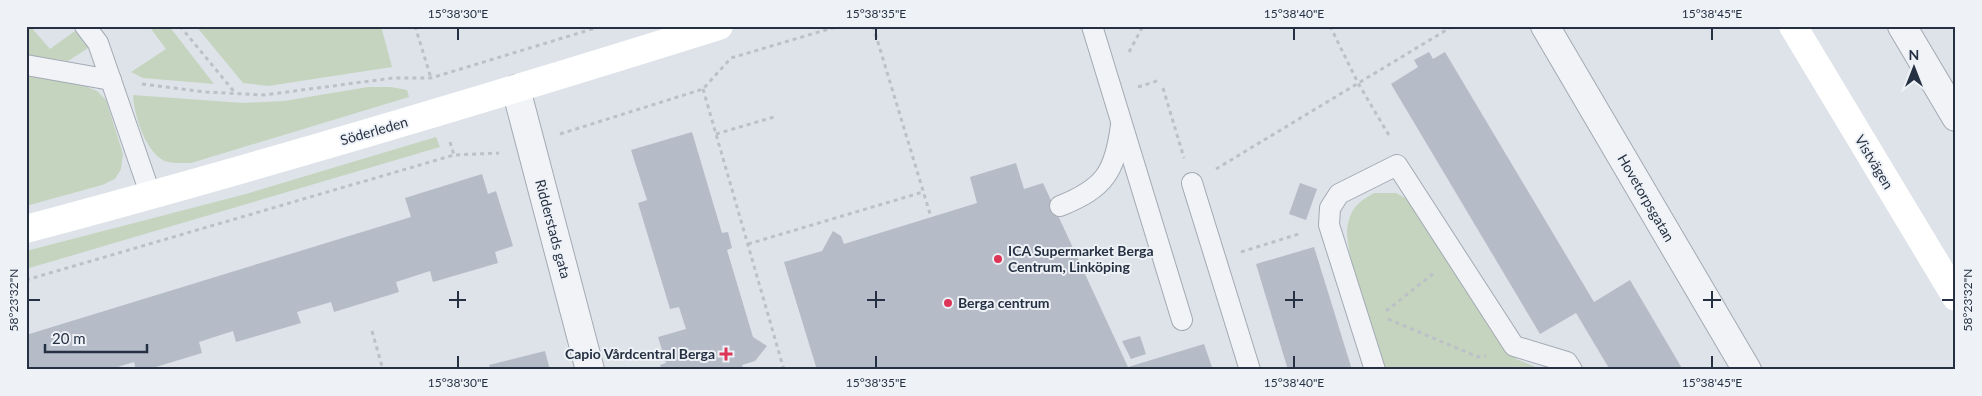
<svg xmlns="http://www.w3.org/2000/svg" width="1982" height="396" font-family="Lato,sans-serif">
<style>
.green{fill:#c5d4be}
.building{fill:#b5bcc7}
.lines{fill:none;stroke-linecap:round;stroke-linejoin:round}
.lane-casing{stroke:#a3aab4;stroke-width:22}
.street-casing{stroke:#a3aab4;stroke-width:30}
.path{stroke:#bcc1c8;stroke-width:3;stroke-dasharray:4 4;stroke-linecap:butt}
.lane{stroke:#f1f3f7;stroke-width:20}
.street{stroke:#f1f3f7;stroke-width:28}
.secondary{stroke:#fff;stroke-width:28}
.ticks{fill:none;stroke:#253142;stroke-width:2}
.poi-dot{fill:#dc3557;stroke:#eef2f7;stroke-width:2}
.labels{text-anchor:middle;stroke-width:4;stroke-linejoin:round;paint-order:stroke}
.street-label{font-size:14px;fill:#253142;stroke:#eef2f7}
.poi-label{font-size:14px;font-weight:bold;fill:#253142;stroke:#eef2f7;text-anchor:start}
.neatline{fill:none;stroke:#253142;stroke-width:2}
.ticks-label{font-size:12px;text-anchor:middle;fill:#253142}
</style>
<rect width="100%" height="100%" fill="#dee3e9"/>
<g class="green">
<path d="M26,26H30L50,49L75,31L88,48L68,61L26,55Z"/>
<path d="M149,26H169L214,84L143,78L131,72L166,49Z"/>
<path d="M196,26H381L392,67L268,86L243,83Z"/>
<path d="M26,76L63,81L85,86L97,91L106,100L123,154L121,169L115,179L102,185L26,206Z"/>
<path d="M368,87H391L407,90L409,97L191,163C182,163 168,164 161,159C144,147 134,114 133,95L243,103L284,101Z"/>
<path d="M436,137L440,147L26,269V251L246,194Z"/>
<path d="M1374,193H1396L1411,201L1516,359L1543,370H1384C1376,342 1341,246 1348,224C1352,206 1359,202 1374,193Z"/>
</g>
<g class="building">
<path d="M1429,52L1433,59L1445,52L1594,302L1630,280L1683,370H1610L1576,313L1540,334L1391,84L1418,67L1414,60Z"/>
<path d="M692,132L722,233L728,232L732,248L727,250L753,337L767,346L755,361L742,365L744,370H662L660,365L666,363L658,337L686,329L679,307L670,309L638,203L647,200L631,150Z"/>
<path d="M1016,163L1024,189L1043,183L1128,367L1204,344L1213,370H817L784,262L822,251L833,231L841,236L844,244L977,203L970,177Z"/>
<path d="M482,174L488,194L496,191L513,246L495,252L498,263L433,282L430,271L396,282L399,292L334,312L331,302L297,312L301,323L236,342L233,331L199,342L202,353L146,370H136L134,362L108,370H26V335L411,217L405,198Z"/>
<path d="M1300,183L1317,189L1306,220L1289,214Z"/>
<path d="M1314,247L1328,292L1352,370H1288L1256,264Z"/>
<path d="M1140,336L1146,354L1131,359L1122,341Z"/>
<path d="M545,351L550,370H491L489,365Z"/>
</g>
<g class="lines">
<defs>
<g id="lane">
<path d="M85,26L98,43L151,196"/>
<path d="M1092,26L1182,320"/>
<path d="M26,65L111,80"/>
<path d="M1192,183L1250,370"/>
<path d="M1060,206C1105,188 1115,172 1121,125"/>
<path d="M1375,370L1329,225L1330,208L1339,194L1397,165L1514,346L1567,362L1572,370"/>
</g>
<g id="street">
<path d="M1545,26L1747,370"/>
<path d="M1902,26L1956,117"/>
<path d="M516,89L590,370"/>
</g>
</defs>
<use href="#lane" class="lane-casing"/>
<use href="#street" class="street-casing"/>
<g class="path">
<path d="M180,26L236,94"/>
<path d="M415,26L431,78"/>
<path d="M873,26L931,217"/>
<path d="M1330,26L1358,83L1390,137"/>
<path d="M1129,52L1143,26"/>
<path d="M142,84L206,92L264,95L393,78H431L602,26"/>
<path d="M1138,87L1160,80"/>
<path d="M1163,88L1184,158"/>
<path d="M703,89L784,370"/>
<path d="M560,134L703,89L731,58L839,26"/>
<path d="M716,134L774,117"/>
<path d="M450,142L454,155"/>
<path d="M1216,169L1453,26"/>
<path d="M748,244L923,192"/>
<path d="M1241,252L1302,233"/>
<path d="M26,280L454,155L499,153"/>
<path d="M1386,311L1434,273"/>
<path d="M1388,319L1478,357L1486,356"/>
<path d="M372,331L383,370"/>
</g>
<use href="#lane" class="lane"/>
<use href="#street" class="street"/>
<g class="secondary">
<path d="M1793,26L1956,297"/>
<path d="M26,229C259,167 489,98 719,26"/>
</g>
</g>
<path class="ticks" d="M458,28V40M876,28V40M1294,28V40M1712,28V40M458,291V308M876,291V308M1294,291V308M1712,291V308M28,300H40M449,300H466M867,300H885M1285,300H1303M1703,300H1721M1942,300H1954M458,356V368M876,356V368M1294,356V368M1712,356V368"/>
<g class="poi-dot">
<circle cx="998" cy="259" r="5"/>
<circle cx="948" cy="303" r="5"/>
<path d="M723.5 346.5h5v5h5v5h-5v5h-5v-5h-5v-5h5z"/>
</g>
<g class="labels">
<g class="street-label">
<text transform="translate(374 131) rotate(-16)" y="5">Söderleden</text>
<text transform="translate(1874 162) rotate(59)" y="5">Vistvägen</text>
<text transform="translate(1646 198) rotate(60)" y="5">Hovetorpsgatan</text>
<text transform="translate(553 229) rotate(75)" y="5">Ridderstads gata</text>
</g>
<g class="poi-label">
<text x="1008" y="256">ICA Supermarket Berga<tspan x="1008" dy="16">Centrum, Linköping</tspan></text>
<text x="958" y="308">Berga centrum</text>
<text x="715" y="359" text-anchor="end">Capio Vårdcentral Berga</text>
</g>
</g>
<rect width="1982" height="396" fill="none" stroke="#eef2f7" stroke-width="55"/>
<g transform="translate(1914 68)" stroke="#eef2f7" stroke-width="4" paint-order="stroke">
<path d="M0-4L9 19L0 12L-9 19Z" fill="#253142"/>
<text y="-8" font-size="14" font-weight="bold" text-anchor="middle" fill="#253142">N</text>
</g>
<path d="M45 344v8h102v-8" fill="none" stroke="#253142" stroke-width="2.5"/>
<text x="52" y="344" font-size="15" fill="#253142" stroke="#eef2f7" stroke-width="4" paint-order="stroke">20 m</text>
<rect x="28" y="28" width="1926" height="340" class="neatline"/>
<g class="ticks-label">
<text x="458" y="18">15°38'30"E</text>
<text x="876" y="18">15°38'35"E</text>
<text x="1294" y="18">15°38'40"E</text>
<text x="1712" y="18">15°38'45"E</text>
<text transform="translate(14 300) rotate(-90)" y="4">58°23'32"N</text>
<text transform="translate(1968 300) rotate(-90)" y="4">58°23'32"N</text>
<text x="458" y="387">15°38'30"E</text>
<text x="876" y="387">15°38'35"E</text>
<text x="1294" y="387">15°38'40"E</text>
<text x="1712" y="387">15°38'45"E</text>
</g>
</svg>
